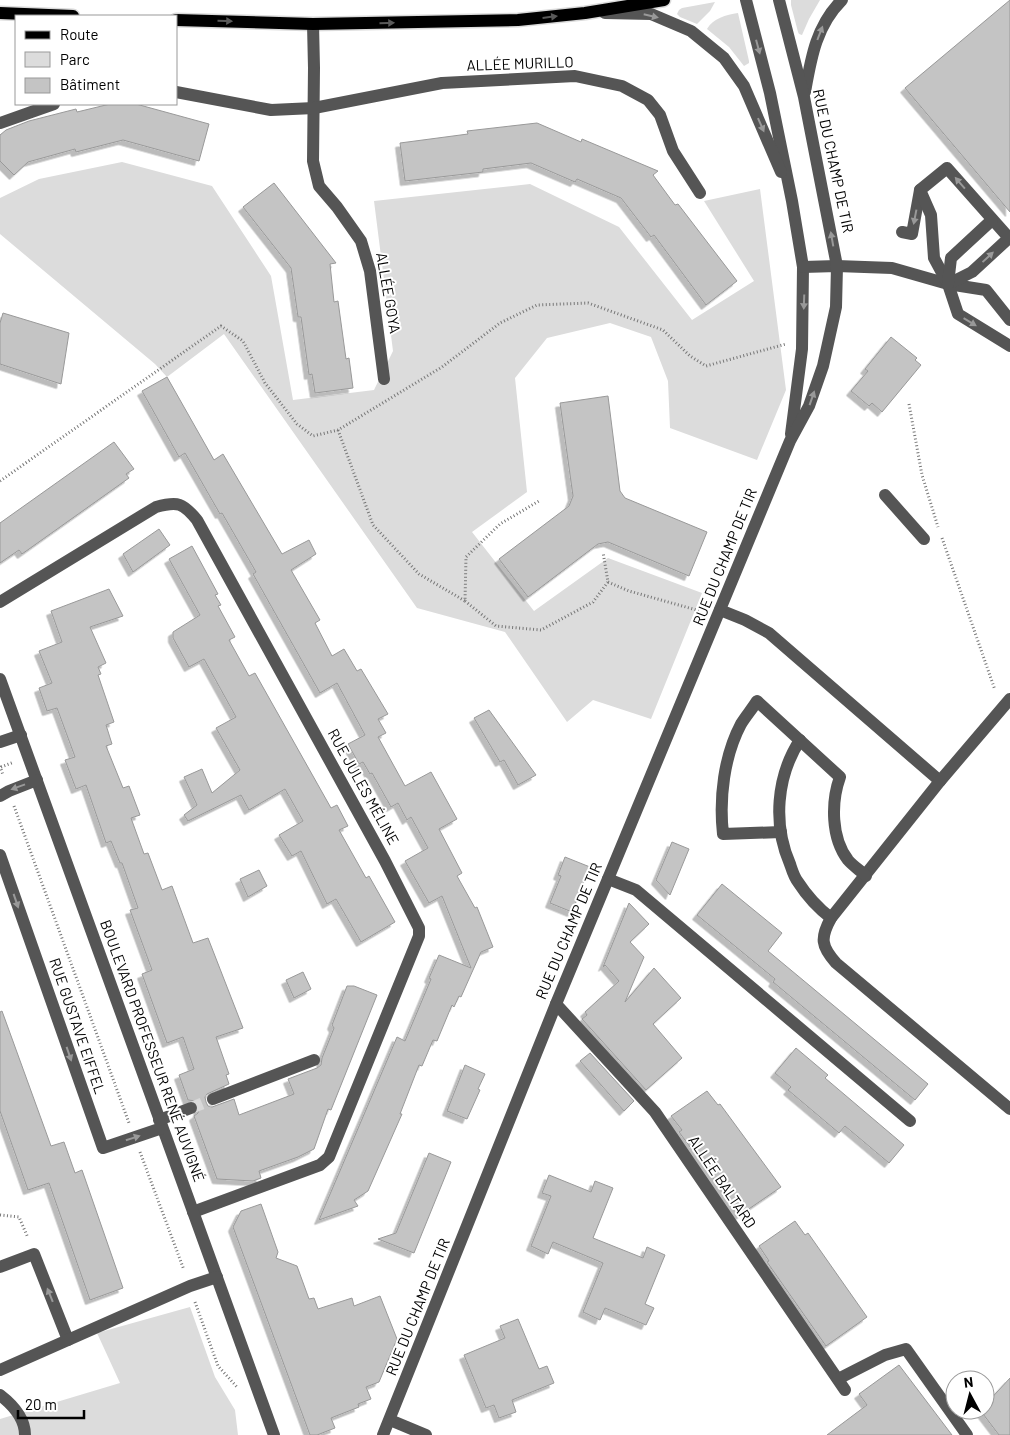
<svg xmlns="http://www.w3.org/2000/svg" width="1010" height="1435" font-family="Barlow,sans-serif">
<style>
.green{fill:#dcdcdc}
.building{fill:#c4c4c4;stroke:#999;filter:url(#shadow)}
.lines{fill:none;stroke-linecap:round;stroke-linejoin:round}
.minor-tunnel{stroke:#d9d9d9;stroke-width:12;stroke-dasharray:12 6;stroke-linecap:butt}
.major-casing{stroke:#dbdbdb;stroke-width:15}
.path{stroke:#777;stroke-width:3;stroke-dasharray:1 2.5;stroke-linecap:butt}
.minor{stroke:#555;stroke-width:12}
.major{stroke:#000;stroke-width:12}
.oneway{fill:#999}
.oneway2{fill:#595959}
.labels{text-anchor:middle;stroke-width:4;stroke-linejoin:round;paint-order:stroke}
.street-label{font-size:15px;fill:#000;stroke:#fff}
</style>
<defs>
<filter id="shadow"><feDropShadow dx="-4.5" dy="4.5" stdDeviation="0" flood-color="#0004"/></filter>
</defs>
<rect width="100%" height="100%" fill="#fff"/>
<g class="green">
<path d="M791,0H820L809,19L802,35L799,34L798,32L791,5Z"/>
<path d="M715,2L710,11L697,24L680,17L677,14L679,10L682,8Z"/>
<path d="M738,13L749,61V63L744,66L729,47L707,29C713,18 726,15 738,13Z"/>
<path d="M122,162L212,186L271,276L293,400L374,390L393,351L374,201L530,184L619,227L692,320L754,281L704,201L760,189L786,390L757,460L670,428L668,381L651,337L610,323L547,338L515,378L527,492L472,532L534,611L608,558L702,593L651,719L593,700L567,722L505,632L417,608L224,334L167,377L155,364L0,234V198L39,179Z"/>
<path d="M190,1307L215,1377L235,1410L238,1435H0V1419L120,1383L97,1333Z"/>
</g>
<g class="building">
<path d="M1010,0V212L905,88Z"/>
<path d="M110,104H136L209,124L199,161L123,140L76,152L75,149L28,162L14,175L0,161V135L6,130L29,121L76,109L77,112Z"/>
<path d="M537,123L581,142L582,139L658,171L653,175L675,205L678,204L737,281L706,305L654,235L651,237L621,198L577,179L575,182L531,163L483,169V172L405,181L400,143L468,134L467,131Z"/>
<path d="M274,183L336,263L330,264L334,302L338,301L346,359L349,358L353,388L315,393L312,374L309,375L301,317H298L291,268L243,207Z"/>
<path d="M3,313L69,333L61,384L0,364V323Z"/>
<path d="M891,337L917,358L915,360L921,365L882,412L872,403L869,406L851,391L868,371L865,369Z"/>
<path d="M167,377L214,460L223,454L282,554L309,540L316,554L291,570L320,620L315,623L332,656L344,649L357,671L361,669L388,714L378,719L386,733L378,737L405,786L431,772L457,819L439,829L462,873L457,876L475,908L477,907L493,947L481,952L461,997L459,996L454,1007L452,1005L437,1041L433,1040L422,1066L419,1065L400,1114H402L368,1191L354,1200L358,1206L319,1220L397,1037L405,1041L431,979L429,978L439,955L471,968L442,896L429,903L405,861L428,848L411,817L407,820L398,803L391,807L372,773L370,774L363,762L359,764L348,744L365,735L337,683L320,693L253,574L256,572L222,513L220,514L185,453L179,457L142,391Z"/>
<path d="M608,396L620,491L625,498L707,532L689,576L608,542L598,544L528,597L499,559L569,506L573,496L560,403Z"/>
<path d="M114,442L134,469L126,474L129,478L22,554L19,550L0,563V523Z"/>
<path d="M159,529L170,545L133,572L123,554Z"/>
<path d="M192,546L218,594L215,595L221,605L218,606L235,637L229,640L249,676L255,673L331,808L337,805L348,826L339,830L366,878L369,876L395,922L361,942L336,899L327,904L301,851L292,856L279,835L303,821L285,789L249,810L241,795L188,821L184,815L197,805L184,777L202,769L212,793L240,770L216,728L236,717L204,659L189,667L173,638V632L200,615L169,559Z"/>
<path d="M109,589L123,616L90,627L106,663L98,667L101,674L98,675L114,722L106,725L112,744L106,746L123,788L129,786L140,815L131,818L144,854L148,853L162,890L172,886L193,943L208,938L243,1028L216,1037L229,1074L226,1075L229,1084L207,1094L205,1097L206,1102L208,1106L212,1107L234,1099L239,1115L294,1094L288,1079L317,1068L321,1065L322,1058L334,1028L332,1025L347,986H354L377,995L331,1110L328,1109L314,1149L298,1157L259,1171L261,1178L253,1181L217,1179L194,1116L198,1113L199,1106L196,1101L188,1100L179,1075L194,1069L183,1037L167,1043L142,974L152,970L130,910L138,908L122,863H120L111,841L106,843L86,785L76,789L65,760L75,757L57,708L47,711L39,688L52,683L39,651L62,642L51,611Z"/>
<path d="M489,710L536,775L518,785L504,760L500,762L474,718Z"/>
<path d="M672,842L689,849L670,895L656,880Z"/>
<path d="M565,857L590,867L572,912L550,903L561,876L558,875Z"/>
<path d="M259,870L267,886L248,897L240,879Z"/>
<path d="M722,884L782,933L768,951L928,1084L915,1100L773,982L775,979L697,915Z"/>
<path d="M629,903L649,924L630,942L644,957L625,1002L654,968L681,998L653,1024L682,1058L646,1090L582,1019L587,1015L585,1012L619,981L605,965L603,967Z"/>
<path d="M303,972L311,989L294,998L286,980Z"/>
<path d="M2,1011L51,1146L64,1142L75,1173L82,1170L123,1288L90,1300L49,1183L28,1190L0,1111V1012Z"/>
<path d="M796,1048L828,1075L825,1078L904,1145L889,1163L845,1126L839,1133L788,1090L791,1087L775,1073Z"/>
<path d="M590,1053L634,1101L624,1111L580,1061Z"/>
<path d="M465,1065L485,1074L478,1089L480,1090L467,1119L447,1111Z"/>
<path d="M707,1091L718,1105L720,1104L781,1187L740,1215L679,1132L682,1130L671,1116Z"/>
<path d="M429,1153L451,1162L414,1253L378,1239L396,1233Z"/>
<path d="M549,1175L591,1192L595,1181L613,1188L593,1238L643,1258L647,1247L665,1255L645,1304L654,1308L646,1325L605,1308L600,1320L583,1312L603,1263L553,1242L548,1254L531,1246L551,1196L542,1193Z"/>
<path d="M261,1204L278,1252L276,1258L297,1266L309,1299L314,1298L318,1309L352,1298L354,1306L380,1296L397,1339L379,1382L366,1387L371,1399L358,1404L359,1407L331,1418L335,1428L317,1435H310L233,1227L241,1211Z"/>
<path d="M795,1221L805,1235L808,1233L867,1317L826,1346L767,1262L769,1261L759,1246Z"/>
<path d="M518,1319L539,1369L547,1366L554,1383L512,1400L516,1412L499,1418L494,1405L486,1408L464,1355L505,1338L500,1326Z"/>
<path d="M899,1365L952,1435H827L867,1405L859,1394Z"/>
<path d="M1010,1378V1435H999L980,1410H985V1405Z"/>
</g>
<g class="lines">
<path class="minor-tunnel" d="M191,1108L213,1099"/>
<defs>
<g id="major">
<path d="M0,13L73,16"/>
<path d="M176,20L313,24L518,20L585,13L664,0"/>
</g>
</defs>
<use href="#major" class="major-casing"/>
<g class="path">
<path d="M909,404L922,475L938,527"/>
<path d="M338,430L373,525L419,574L465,601L466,557L500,524L539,501"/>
<path d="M0,481L221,326L243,341L265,383L297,424L313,436L338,430L442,367L500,323L537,305L588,303L663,330L690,356L706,366L786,344"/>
<path d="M942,538L995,690"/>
<path d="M608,582L629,591L700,611"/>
<path d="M465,601L496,626L541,630L593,602L608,582L603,552"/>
<path d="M0,766L3,775"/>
<path d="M1,767L14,762"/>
<path d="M14,806L129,1123"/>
<path d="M140,1152L184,1270"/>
<path d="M0,1215L19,1217L28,1238"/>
<path d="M195,1302L218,1366L237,1387"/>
</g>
<g class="minor">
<path d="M746,0L770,93L792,201L803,267L802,349L791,434"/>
<path d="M605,13L651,14L691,31L724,58L744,86L781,172"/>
<path d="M313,24L314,68L313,161L319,186L337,207L361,241L370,271L384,379"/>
<path d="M176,92L271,110L314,108L442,83L575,76L622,86L648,100L660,115L673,151L700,193"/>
<path d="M805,92C811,58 816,26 842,0"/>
<path d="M0,123L54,104"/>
<path d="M902,232L912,234L920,190"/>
<path d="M803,267L837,266L892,268L948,284L986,290L1010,320"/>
<path d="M948,284L972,272L1009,238L947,168L920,190L931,215L934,258L948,284L958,314L1010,346"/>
<path d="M948,284L951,258L992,220"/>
<path d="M885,495L924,539"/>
<path d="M0,602L156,507C178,501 183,503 197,520L385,861L419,928V936L329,1157L320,1165L193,1212"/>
<path d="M720,610L745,620L769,633L940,781"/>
<path d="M0,679L274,1435"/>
<path d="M1010,699L940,781L831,918C820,938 821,946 836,963L1010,1109"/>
<path d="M800,740C776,777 773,825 790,864C792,870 794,877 798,882C807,896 818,908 831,918"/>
<path d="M0,742L21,735"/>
<path d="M0,796L9,791L37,780"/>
<path d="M781,832L723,834C719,798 724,756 741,724C746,716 752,709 757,701L840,777C831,802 831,838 848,860C853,866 861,871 866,876"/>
<path d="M0,855L103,1148L162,1128"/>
<path d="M608,879L636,890L910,1121"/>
<path d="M556,1004L655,1112L845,1390"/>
<path d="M213,1099L314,1060"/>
<path d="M159,1120L191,1108"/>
<path d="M0,1267L34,1254L68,1340"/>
<path d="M0,1370L190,1286L217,1277"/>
<path d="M838,1379L885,1355L906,1349L967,1435"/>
<path d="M0,1395C13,1405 25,1418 25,1435"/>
<path d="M390,1420L426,1435"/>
<path d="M383,1435L556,1004L790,441L809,406L823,366L836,307L837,266L804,97L779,0"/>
</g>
<use href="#major" class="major"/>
</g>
<defs><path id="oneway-solid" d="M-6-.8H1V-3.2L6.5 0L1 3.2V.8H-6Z" transform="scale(1.25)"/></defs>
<g class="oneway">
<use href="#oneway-solid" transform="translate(651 16) rotate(13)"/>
<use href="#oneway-solid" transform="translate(820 33) rotate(-69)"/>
<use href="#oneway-solid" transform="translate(758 47) rotate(75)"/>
<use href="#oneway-solid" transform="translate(761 125) rotate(66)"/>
<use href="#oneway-solid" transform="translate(960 183) rotate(-131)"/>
<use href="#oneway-solid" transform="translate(915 217) rotate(101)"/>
<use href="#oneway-solid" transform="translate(832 239) rotate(-100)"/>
<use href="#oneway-solid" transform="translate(988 257) rotate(-43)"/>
<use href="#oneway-solid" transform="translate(804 302) rotate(92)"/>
<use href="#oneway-solid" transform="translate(970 322) rotate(31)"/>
<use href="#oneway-solid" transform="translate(812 398) rotate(-71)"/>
<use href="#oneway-solid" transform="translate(18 787) rotate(160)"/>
<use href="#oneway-solid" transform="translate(16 901) rotate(71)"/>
<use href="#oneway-solid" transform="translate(69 1054) rotate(71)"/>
<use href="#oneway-solid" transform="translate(133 1138) rotate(-18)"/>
<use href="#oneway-solid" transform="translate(50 1295) rotate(-112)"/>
</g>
<g class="oneway2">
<use href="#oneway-solid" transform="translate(550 17) rotate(-7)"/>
<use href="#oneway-solid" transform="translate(225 21) rotate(2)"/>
<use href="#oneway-solid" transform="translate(387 23) rotate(-1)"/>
</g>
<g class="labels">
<g class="street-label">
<text transform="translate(520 64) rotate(-2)" y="5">ALLÉE MURILLO</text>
<text transform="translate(833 161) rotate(78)" y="5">RUE DU CHAMP DE TIR</text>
<text transform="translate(388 293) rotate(80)" y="5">ALLÉE GOYA</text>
<text transform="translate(725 557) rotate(-68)" y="5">RUE DU CHAMP DE TIR</text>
<text transform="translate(363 787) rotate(61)" y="5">RUE JULES MÉLINE</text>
<text transform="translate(569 931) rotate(-67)" y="5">RUE DU CHAMP DE TIR</text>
<text transform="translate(77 1026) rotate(71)" y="5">RUE GUSTAVE EIFFEL</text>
<text transform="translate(152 1051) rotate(70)" y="5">BOULEVARD PROFESSEUR RENÉ AUVIGNÉ</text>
<text transform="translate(722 1182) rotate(56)" y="5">ALLÉE BALTARD</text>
<text transform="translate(418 1307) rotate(-68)" y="5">RUE DU CHAMP DE TIR</text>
</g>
</g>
<rect x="15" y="15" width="162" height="90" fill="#ffffff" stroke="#999999"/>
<rect x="25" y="31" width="25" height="8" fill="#000000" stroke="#999999"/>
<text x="60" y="40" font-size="15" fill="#000000">Route</text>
<rect x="25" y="52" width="25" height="15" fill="#dcdcdc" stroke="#999999"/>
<text x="60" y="65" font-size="15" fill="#000000">Parc</text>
<rect x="25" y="78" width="25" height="15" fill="#c4c4c4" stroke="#999999"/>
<text x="60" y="90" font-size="15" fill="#000000">Bâtiment</text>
<g transform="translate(970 1395) rotate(353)"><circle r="24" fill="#ffffff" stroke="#999999"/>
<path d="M0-4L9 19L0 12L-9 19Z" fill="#000000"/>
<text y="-8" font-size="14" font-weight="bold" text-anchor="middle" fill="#000000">N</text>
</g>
<path d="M18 1410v8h66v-8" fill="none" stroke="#000000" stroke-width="2.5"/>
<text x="25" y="1410" font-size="15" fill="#000000" stroke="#ffffff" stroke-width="4" paint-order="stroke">20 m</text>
</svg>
